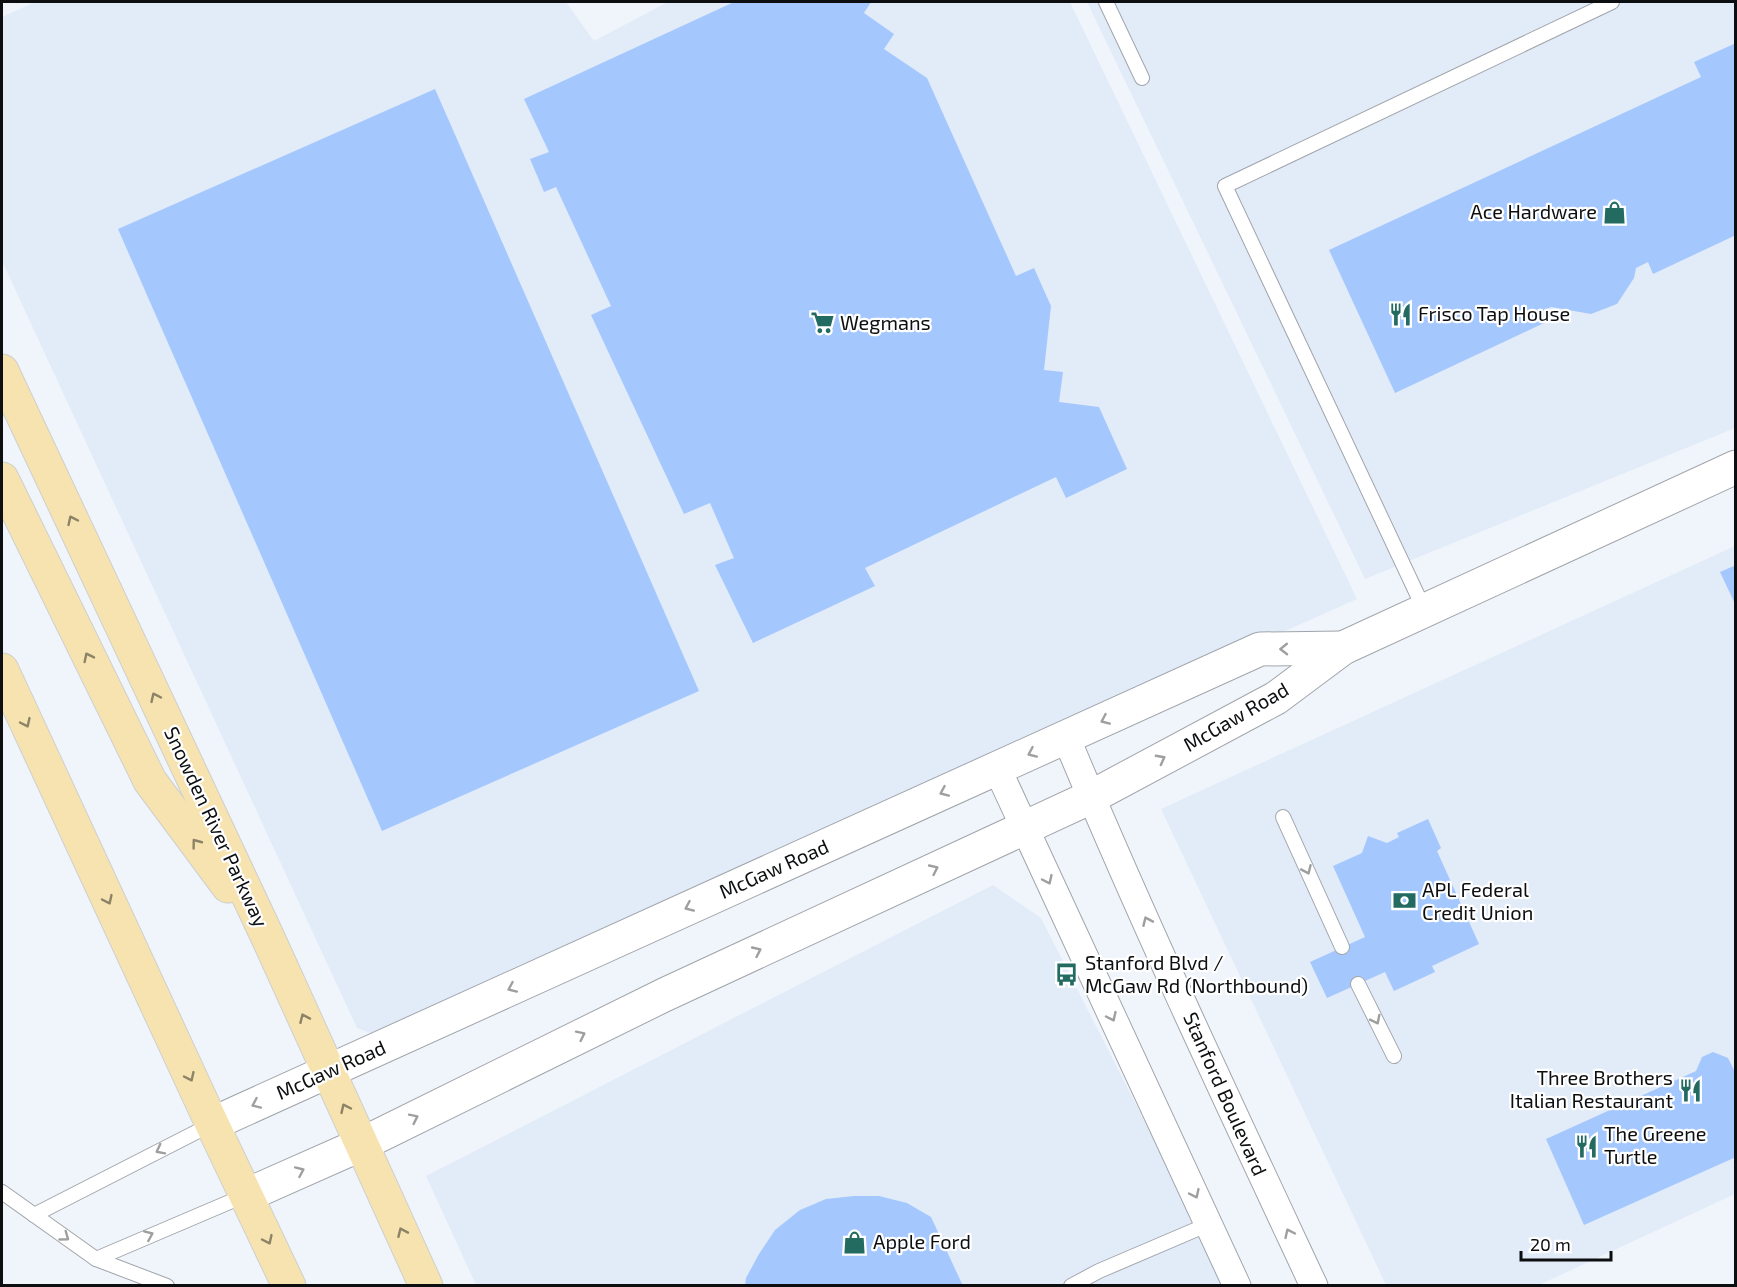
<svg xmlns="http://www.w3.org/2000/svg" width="1737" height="1287" font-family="'Exo 2',sans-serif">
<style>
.built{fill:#e2ebf8}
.building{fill:#a4c8fe}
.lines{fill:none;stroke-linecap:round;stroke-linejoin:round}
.service-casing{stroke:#a1a5ab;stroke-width:16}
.minor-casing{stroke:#a1a5ab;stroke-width:29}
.tertiary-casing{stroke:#a1a5ab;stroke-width:35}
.primary-casing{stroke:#cecfcf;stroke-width:35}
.service{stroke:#fff;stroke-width:14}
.minor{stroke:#fff;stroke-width:27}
.tertiary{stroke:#fff;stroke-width:33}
.primary{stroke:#f7e3af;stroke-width:33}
.oneway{stroke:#8d8367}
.oneway2{stroke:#9e9f9f}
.labels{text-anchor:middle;stroke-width:4.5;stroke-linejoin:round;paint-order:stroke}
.poi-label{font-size:20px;fill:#0c0e10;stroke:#fff;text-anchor:start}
.street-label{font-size:20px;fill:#0c0e10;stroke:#fff}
</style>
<rect width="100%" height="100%" fill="#f0f5fb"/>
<g class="built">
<path d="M35,2H566L594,41L668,2H1070L1357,599L379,1036L357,1028L2,261V17Z"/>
<path d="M1087,2H1735V428L1365,579Z"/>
<path d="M1735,546V1194L1539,1285H1386L1161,809Z"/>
<path d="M993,885L1041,918L1155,1142L1221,1285H476L426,1176Z"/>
</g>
<g class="building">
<path d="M734,2H871L864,13L894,34L884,49L927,78L1016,276L1034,268L1051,306L1044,370L1063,372L1059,402L1099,407L1127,469L1066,498L1056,477L865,568L875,586L753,643L715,565L734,558L710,503L684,514L591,315L611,306L556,187L544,192L530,159L549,152L524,99Z"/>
<path d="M1736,43V235L1653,274L1648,262L1636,268L1634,278L1617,304L1591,314L1551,307L1539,313L1544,323L1395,393L1329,250L1701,77L1694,62Z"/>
<path d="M435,89L699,691L382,831L118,229Z"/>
<path d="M1736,565V606L1720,572Z"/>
<path d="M1428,819L1441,848L1437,851L1479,944L1432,966L1435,972L1394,991L1385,972L1327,998L1310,962L1365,937L1333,866L1362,853L1368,836L1387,843L1399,837L1397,833Z"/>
<path d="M1713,1052L1728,1058L1736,1074V1157L1584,1225L1546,1139L1696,1071L1702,1057Z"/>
<path d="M854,1196H879L907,1203L931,1217L963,1286H745L746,1278L759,1254L775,1230L800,1210L826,1199Z"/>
</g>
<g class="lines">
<defs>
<g id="service">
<path d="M1106,2L1142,78"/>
<path d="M1425,611L1225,186L1612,2"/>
<path d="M1283,817L1342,947"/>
<path d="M1358,984L1394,1056"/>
<path d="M2,1192L96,1259L167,1286"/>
<path d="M34,1215L212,1124"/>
<path d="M96,1259L246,1195"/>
<path d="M1071,1286L1099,1271L1209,1224"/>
</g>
<g id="minor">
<path d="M1066,737C1143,922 1229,1104 1314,1286"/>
<path d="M997,768L1237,1286"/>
</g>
<g id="tertiary">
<path d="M212,1124L1260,649L1343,648"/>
<path d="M247,1195L362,1144L664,995L1091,797L1276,698L1343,648L1736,467"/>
</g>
<g id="primary">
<path d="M2,371L269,940L426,1286"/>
<path d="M2,479L150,781L228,886"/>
<path d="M2,670L212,1124L289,1286"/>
</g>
</defs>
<use href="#service" class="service-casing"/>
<use href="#minor" class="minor-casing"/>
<use href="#tertiary" class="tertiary-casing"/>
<use href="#primary" class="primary-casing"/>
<use href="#service" class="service"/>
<use href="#minor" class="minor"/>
<use href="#tertiary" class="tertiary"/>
<use href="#primary" class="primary"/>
</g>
<defs><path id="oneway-chevron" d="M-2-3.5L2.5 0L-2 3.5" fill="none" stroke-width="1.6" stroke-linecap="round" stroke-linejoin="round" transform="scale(1.5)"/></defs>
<g class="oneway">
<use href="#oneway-chevron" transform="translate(72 520) rotate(-115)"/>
<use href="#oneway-chevron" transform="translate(88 657) rotate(-116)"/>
<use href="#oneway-chevron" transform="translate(155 697) rotate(-115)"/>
<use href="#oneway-chevron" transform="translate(26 723) rotate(65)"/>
<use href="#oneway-chevron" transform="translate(196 843) rotate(-127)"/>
<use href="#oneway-chevron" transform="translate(108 900) rotate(65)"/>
<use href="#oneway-chevron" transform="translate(304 1018) rotate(-114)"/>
<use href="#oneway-chevron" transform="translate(190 1077) rotate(65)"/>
<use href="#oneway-chevron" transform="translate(345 1108) rotate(-115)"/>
<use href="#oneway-chevron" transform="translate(402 1232) rotate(-114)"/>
<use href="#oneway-chevron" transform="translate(268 1240) rotate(65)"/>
</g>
<g class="oneway2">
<use href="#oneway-chevron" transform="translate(1284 649) rotate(179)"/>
<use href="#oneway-chevron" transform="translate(1105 720) rotate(156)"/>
<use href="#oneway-chevron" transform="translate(1032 753) rotate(156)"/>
<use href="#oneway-chevron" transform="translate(1161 759) rotate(-28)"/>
<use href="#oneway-chevron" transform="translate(944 792) rotate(156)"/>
<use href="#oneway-chevron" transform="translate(934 869) rotate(-25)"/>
<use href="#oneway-chevron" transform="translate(1307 870) rotate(66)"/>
<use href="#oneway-chevron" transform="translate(1048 880) rotate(65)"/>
<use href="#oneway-chevron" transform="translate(689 907) rotate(156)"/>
<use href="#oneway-chevron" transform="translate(1147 921) rotate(-114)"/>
<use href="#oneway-chevron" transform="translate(757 951) rotate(-25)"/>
<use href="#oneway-chevron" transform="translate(512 988) rotate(156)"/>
<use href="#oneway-chevron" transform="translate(1112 1017) rotate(65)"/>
<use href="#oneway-chevron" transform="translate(1376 1020) rotate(63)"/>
<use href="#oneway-chevron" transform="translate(581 1035) rotate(-26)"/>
<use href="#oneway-chevron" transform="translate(256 1104) rotate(156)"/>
<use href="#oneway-chevron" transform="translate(414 1118) rotate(-26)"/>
<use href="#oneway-chevron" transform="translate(160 1150) rotate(153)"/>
<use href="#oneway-chevron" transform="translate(300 1171) rotate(-24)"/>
<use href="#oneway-chevron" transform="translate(1195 1194) rotate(65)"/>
<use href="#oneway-chevron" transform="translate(1289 1233) rotate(-115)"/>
<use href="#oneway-chevron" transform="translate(149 1235) rotate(-23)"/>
<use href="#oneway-chevron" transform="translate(65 1237) rotate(36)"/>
</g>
<defs>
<symbol id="shop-bare" viewBox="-9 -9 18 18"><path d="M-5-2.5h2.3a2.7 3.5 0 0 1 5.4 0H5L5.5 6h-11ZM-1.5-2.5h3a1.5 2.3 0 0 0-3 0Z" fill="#236b61" stroke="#fff" stroke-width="2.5" paint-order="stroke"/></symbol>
<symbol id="restaurant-bare" viewBox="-9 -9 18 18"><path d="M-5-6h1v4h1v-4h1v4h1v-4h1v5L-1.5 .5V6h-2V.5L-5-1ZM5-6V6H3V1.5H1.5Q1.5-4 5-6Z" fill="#236b61" stroke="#fff" stroke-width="2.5" paint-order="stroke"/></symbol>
<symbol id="supermarket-bare" viewBox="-9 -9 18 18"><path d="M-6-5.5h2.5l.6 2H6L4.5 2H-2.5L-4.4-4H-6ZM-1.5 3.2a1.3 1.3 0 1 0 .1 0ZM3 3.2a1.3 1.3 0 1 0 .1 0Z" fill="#236b61" stroke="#fff" stroke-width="2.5" paint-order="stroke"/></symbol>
<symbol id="bank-bare" viewBox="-9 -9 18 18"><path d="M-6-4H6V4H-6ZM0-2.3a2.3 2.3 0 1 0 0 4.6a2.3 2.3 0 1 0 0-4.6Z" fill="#236b61" stroke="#fff" stroke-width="2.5" paint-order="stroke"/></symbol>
<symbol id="bus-bare" viewBox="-9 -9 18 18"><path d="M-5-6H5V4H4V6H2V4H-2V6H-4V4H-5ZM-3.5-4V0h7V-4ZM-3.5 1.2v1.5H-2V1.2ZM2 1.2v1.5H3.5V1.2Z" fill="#236b61" stroke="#fff" stroke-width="2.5" paint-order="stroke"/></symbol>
</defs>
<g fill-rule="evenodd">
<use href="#shop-bare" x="1598" y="196" width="33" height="33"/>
<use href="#restaurant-bare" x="1384" y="298" width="33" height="33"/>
<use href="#supermarket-bare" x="806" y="306" width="33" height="33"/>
<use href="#bank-bare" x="1388" y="884" width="33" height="33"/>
<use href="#bus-bare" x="1050" y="958" width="33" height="33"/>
<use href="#restaurant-bare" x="1674" y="1074" width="33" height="33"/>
<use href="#restaurant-bare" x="1570" y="1130" width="33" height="33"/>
<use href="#shop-bare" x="838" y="1226" width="33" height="33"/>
</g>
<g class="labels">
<g class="poi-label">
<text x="1597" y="219" text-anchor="end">Ace Hardware</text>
<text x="1418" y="321">Frisco Tap House</text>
<text x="840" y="330">Wegmans</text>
<text x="1422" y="897">APL Federal<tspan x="1422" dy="23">Credit Union</tspan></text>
<text x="1085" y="970">Stanford Blvd /<tspan x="1085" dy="23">McGaw Rd (Northbound)</tspan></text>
<text x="1673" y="1085" text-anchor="end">Three Brothers<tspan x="1673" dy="23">Italian Restaurant</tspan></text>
<text x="1604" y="1141">The Greene<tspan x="1604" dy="23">Turtle</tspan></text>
<text x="873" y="1249">Apple Ford</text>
</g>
<g class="street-label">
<text transform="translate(1236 717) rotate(-30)" y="7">McGaw Road</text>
<text transform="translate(216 827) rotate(65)" y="7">Snowden River Parkway</text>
<text transform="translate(774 869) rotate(-24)" y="7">McGaw Road</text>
<text transform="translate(331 1070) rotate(-24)" y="7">McGaw Road</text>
<text transform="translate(1225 1094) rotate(66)" y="7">Stanford Boulevard</text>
</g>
</g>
<rect width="1737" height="1287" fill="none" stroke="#0c0e10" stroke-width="6"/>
<path d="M1521 1251v9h90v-9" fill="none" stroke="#0c0e10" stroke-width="3"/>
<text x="1530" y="1251" font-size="18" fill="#0c0e10" stroke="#ffffff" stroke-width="4.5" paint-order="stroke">20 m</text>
</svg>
